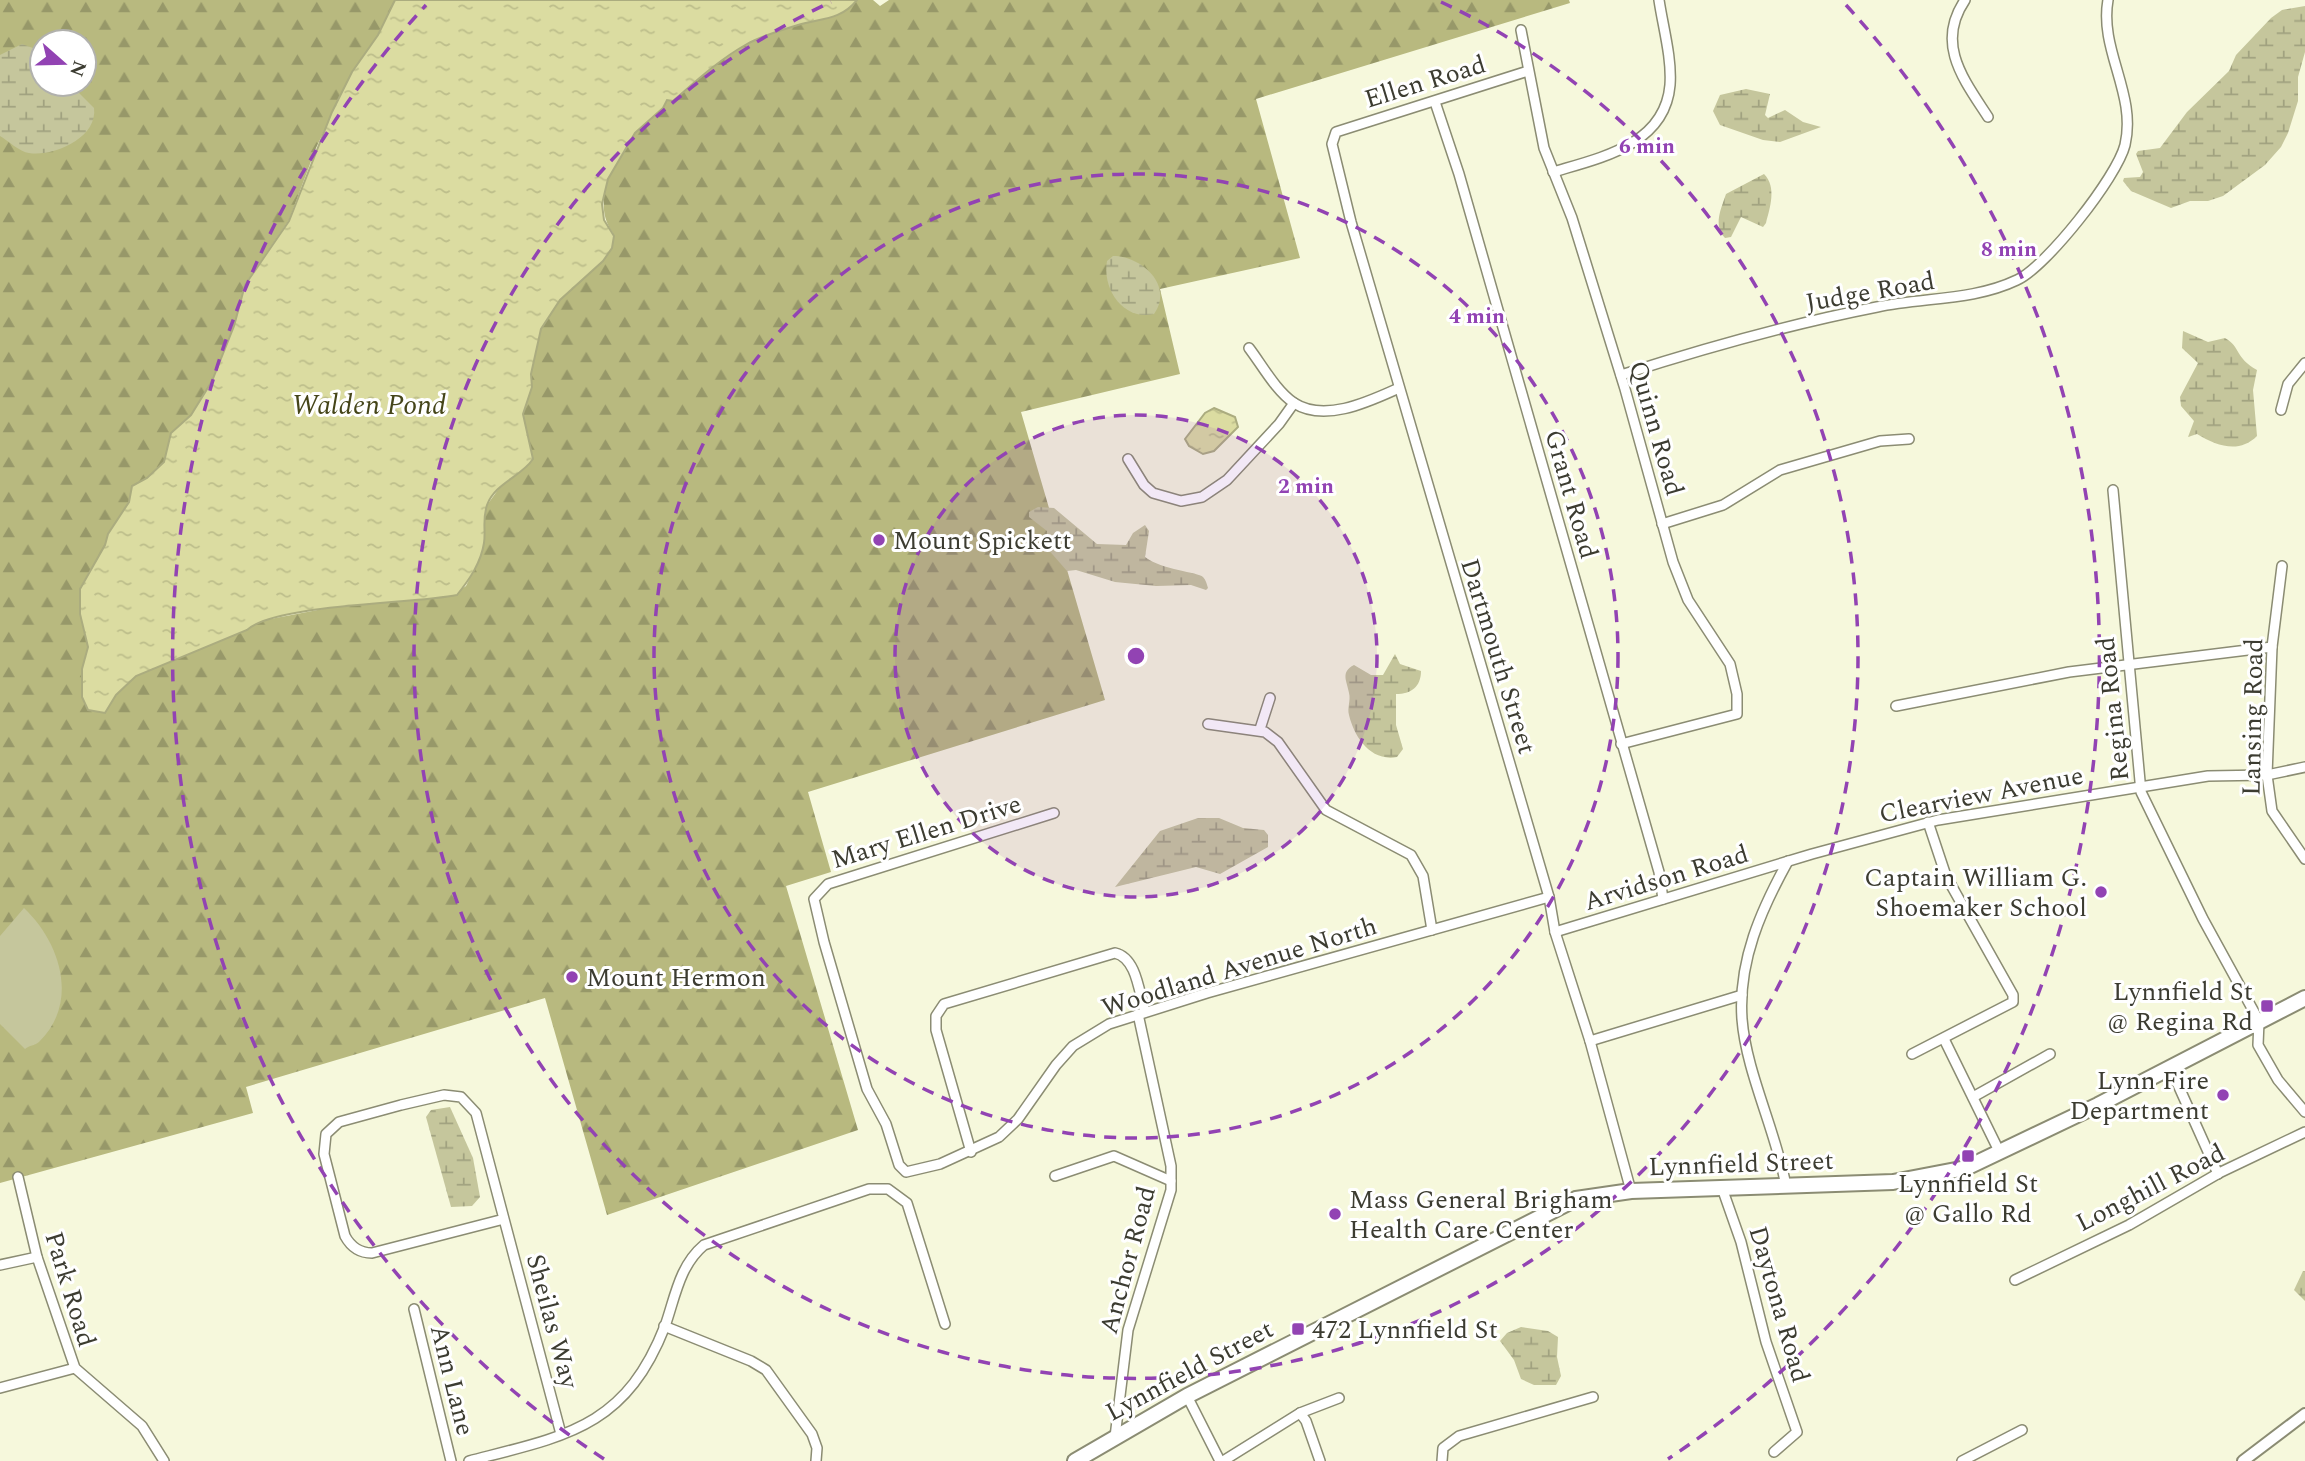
<svg xmlns="http://www.w3.org/2000/svg" width="2305" height="1461" font-family="Spectral,serif">
<style>
.forest{fill:url(#forest-firs);fill-rule:evenodd}
.wetland{fill:url(#wetland-marsh)}
.pitch{fill:#c5c69c}
.water{fill:url(#water-ripples);stroke:#abac7f;stroke-width:2}
.lines{fill:none;stroke-linecap:round;stroke-linejoin:round}
.minor-casing{stroke:#8b8c73;stroke-width:12}
.tertiary-casing{stroke:#8b8c73;stroke-width:14}
.primary-casing{stroke:#8b8c73;stroke-width:18}
.minor{stroke:#fff;stroke-width:9}
.tertiary{stroke:#fff;stroke-width:10}
.primary{stroke:#fff;stroke-width:14}
.ring{fill:none;stroke:#9243b3;stroke-width:3.5;stroke-dasharray:12 9}
.poi-dot{fill:#9243b3;stroke:#fff;stroke-width:2.5}
.labels{text-anchor:middle;stroke-width:6;stroke-linejoin:round;paint-order:stroke}
.street-label{font-size:26px;fill:#3c3c31;stroke:#fff}
.poi-label{font-size:26px;fill:#3c3c31;stroke:#fff;text-anchor:start}
.water-label{font-size:28px;font-style:italic;fill:#454519;stroke:#fff}
.centre{fill:#9243b3;stroke:#fff;stroke-width:3.5}
.ring-label{font-size:21px;text-anchor:middle;font-weight:bold;fill:#9243b3;stroke:#fff;stroke-width:6;stroke-linejoin:round;paint-order:stroke}
</style>
<defs>
<pattern id="forest-firs" width="22" height="20" patternUnits="userSpaceOnUse" patternTransform="scale(1.75)"><rect width="22" height="20" fill="#b8b97f"/><path d="M5 1l3.5 6h-7zM16 11l3.5 6h-7z" fill="#979869"/></pattern>
<pattern id="wetland-marsh" width="20" height="14" patternUnits="userSpaceOnUse" patternTransform="scale(1.75)"><rect width="20" height="14" fill="#c5c69c"/><path d="M1 5h8M5 5V1M11 12h8M15 12V8" fill="none" stroke="#a1a280"/></pattern>
<pattern id="water-ripples" width="26" height="14" patternUnits="userSpaceOnUse" patternTransform="scale(1.75)"><rect width="26" height="14" fill="#dbdca1"/><path d="M2 4q2-2 4 0t4 0M15 11q2-2 4 0t4 0" fill="none" stroke="#bdbe8b"/></pattern>
</defs>
<rect width="100%" height="100%" fill="#f6f8dc"/>
<path class="forest" d="M0,0H395L378,35L352,72L316,148L289,220L245,284L234,326L212,381L191,416L171,433L164,462L147,478L132,486L129,502L108,534L105,545L80,588V614L88,647L82,669V697L88,710L106,709L121,689L136,676L247,630L260,621L328,608L451,596L466,586L482,552V527L487,505L500,487L522,470L531,450L523,414L532,387L531,374L541,329L560,300L603,261L613,233C590,203 614,157 636,132C645,121 661,112 667,100L673,101C696,81 720,60 747,44C761,36 782,30 798,25C820,18 840,21 857,0H873L880,6L889,0H1569L1570,3L1256,99L1300,258L1160,289L1180,374L1021,412L1105,700L808,792L831,872L786,886L858,1130L607,1215L545,998L246,1087L253,1113L0,1183ZM42,42H84V84H42Z"/>
<g class="wetland">
<path d="M2305,6V52L2298,77V101L2288,133L2281,147L2265,165L2223,196L2208,201H2190L2171,208L2131,191L2123,181L2124,178L2140,177L2143,172L2136,154L2138,151L2160,148L2187,112L2229,71L2236,55L2271,18L2282,10Z"/>
<path d="M22,44L33,48L42,58V84H70L94,108C98,138 53,157 29,153C20,152 7,140 0,136V55Z"/>
<path d="M1746,89L1770,94L1765,115L1768,118L1785,110L1803,122L1821,127L1780,142L1763,140L1720,125L1713,111L1720,95Z"/>
<path d="M1764,174C1777,187 1770,208 1766,223L1763,227L1741,217L1731,237L1725,238C1713,225 1721,209 1726,194Z"/>
<path d="M1113,256C1142,256 1174,286 1154,314C1123,321 1102,289 1107,261Z"/>
<path d="M2183,331L2208,342L2225,338C2241,347 2235,358 2257,370L2253,390L2257,436C2239,454 2217,446 2197,434L2188,437L2194,421L2181,406L2180,397L2198,363L2182,348Z"/>
<path d="M1038,507L1054,508L1097,544L1126,545L1133,533L1145,525L1149,531L1145,557C1162,570 1198,572 1203,577C1206,580 1207,585 1208,588L1206,590L1191,585L1156,586L1115,582L1076,570L1067,571L1046,547L1047,531L1029,517V512Z"/>
<path d="M1395,654L1400,664L1421,671C1421,687 1411,694 1396,694V725L1403,749L1397,757C1370,762 1354,736 1349,715C1347,708 1351,700 1349,693C1347,681 1340,672 1354,665L1371,675H1383Z"/>
<path d="M1198,818H1219L1243,828L1264,830L1268,835V847L1220,874L1196,867L1115,887L1160,831Z"/>
<path d="M450,1107L473,1158L480,1197L472,1206L451,1207L426,1117L431,1110Z"/>
<path d="M2303,1271H2305V1301L2294,1290Z"/>
<path d="M1521,1327L1548,1331L1558,1337L1557,1357L1561,1376L1556,1385H1534L1521,1379L1514,1360L1500,1341L1507,1333Z"/>
</g>
<path class="pitch" d="M24,908C60,942 80,1002 39,1042C34,1046 30,1045 25,1049L0,1024V936Z"/>
<g class="water">
<path d="M395,0H857C840,21 820,18 798,25C782,30 761,36 747,44C720,59 696,81 673,101L667,100L663,108L635,133L608,179L602,204L604,220L614,236L612,248L603,261L560,300L541,329L531,374L532,387L523,414L533,459C521,477 495,483 487,505C482,521 486,529 484,543C481,563 469,580 457,595C414,604 274,604 247,630L136,676L116,695L105,713L88,710L82,697V669L88,647L80,614V589L105,545L108,534L129,502L132,486L147,478L164,462L171,433L191,415L212,381L234,326L245,285L289,221L332,112L352,72L378,35Z"/>
<path d="M1214,408L1235,417L1238,427L1214,451L1203,454L1189,446L1185,439L1205,413Z"/>
</g>
<g class="lines">
<defs>
<g id="minor">
<path d="M1965,0C1935,44 1964,80 1988,117"/>
<path d="M1521,30L1544,148L1572,218L1625,389L1673,562L1688,600L1730,664L1737,694V714L1621,744"/>
<path d="M1528,71L1336,132L1332,144L1351,222L1549,897L1555,932L1590,1041L1631,1191"/>
<path d="M1435,102L1459,174L1659,872L1663,899"/>
<path d="M1553,172C1600,158 1665,145 1670,85C1672,58 1663,27 1659,0"/>
<path d="M1249,348C1262,365 1276,391 1294,403C1325,423 1370,401 1399,388"/>
<path d="M1621,375C1705,348 1790,324 1877,307C1924,297 1973,301 2017,280C2046,267 2117,177 2125,145C2137,94 2099,50 2108,0"/>
<path d="M2281,410L2288,384L2305,363"/>
<path d="M1128,459L1144,485L1153,493L1181,501L1202,497L1227,480L1279,424L1294,403"/>
<path d="M2113,490L2141,792L2203,919L2259,1021L2258,1045L2278,1080L2305,1112"/>
<path d="M1662,524L1723,505L1780,470L1880,441L1909,439"/>
<path d="M2282,566L2272,647L2267,775L2272,811L2305,859"/>
<path d="M1896,706L2069,672L2272,647"/>
<path d="M1208,724L1265,732L1278,742L1326,810L1411,855L1423,876L1432,930"/>
<path d="M1260,729L1270,698"/>
<path d="M1054,813L828,884L814,899L824,942L867,1089L886,1124L899,1165L906,1172L940,1164L999,1137L1018,1119L1056,1065L1073,1046L1109,1024L1207,993L1549,897"/>
<path d="M1555,932L1812,854L1938,820L2208,776L2267,775L2305,767"/>
<path d="M1944,1039L2000,1153"/>
<path d="M1590,1041L1742,995"/>
<path d="M1912,1054L2013,1002V995L1946,876L1928,822"/>
<path d="M2170,1067L2218,1174"/>
<path d="M1973,1097L2050,1054"/>
<path d="M971,1152L936,1030V1016L944,1004L1115,953C1137,958 1139,993 1145,1012"/>
<path d="M1055,1176L1114,1156L1171,1181"/>
<path d="M18,1177L37,1257L75,1368L142,1426L164,1461"/>
<path d="M1786,1186C1776,1131 1746,1072 1742,1019C1738,961 1761,910 1788,861"/>
<path d="M1722,1188L1741,1242L1766,1342L1797,1432L1774,1452"/>
<path d="M504,1219L476,1113L461,1097L444,1095L401,1105L339,1122L326,1134L324,1154L345,1236C351,1247 359,1253 372,1253L504,1219L561,1434"/>
<path d="M0,1265L37,1257"/>
<path d="M2015,1280L2129,1225L2219,1173L2305,1132"/>
<path d="M414,1309L451,1461"/>
<path d="M664,1326L751,1361L766,1370L812,1434L817,1448L816,1461"/>
<path d="M0,1388L75,1368"/>
<path d="M1187,1396L1220,1461"/>
<path d="M1300,1413L1306,1421L1320,1461"/>
<path d="M1115,1437L1128,1330L1171,1190V1166L1138,1014"/>
<path d="M469,1461C566,1436 625,1428 665,1326C675,1298 679,1266 704,1245L869,1189H888L907,1203L945,1324"/>
<path d="M1223,1461L1300,1413L1339,1398"/>
<path d="M1442,1461L1443,1448L1459,1436L1593,1397"/>
<path d="M1962,1461L2022,1430"/>
</g>
<path id="tertiary" d="M2243,1461L2305,1414"/>
<path id="primary" d="M1075,1461L1187,1396L1576,1199L1631,1191L1893,1182L1966,1168L2098,1105L2305,998"/>
</defs>
<use href="#minor" class="minor-casing"/>
<use href="#tertiary" class="tertiary-casing"/>
<use href="#primary" class="primary-casing"/>
<use href="#minor" class="minor"/>
<use href="#tertiary" class="tertiary"/>
<use href="#primary" class="primary"/>
</g>
<circle cx="1136" cy="656" r="241" fill="#9243b3" fill-opacity=".12"/>
<g class="ring">
<circle cx="1136" cy="656" r="241"/>
<circle cx="1136" cy="656" r="482"/>
<path d="M1441 2A722 722 0 1 1 831 2"/>
<path d="M604 1459A963 963 0 0 1 426 5M1846 5A963 963 0 0 1 1668 1459"/>
</g>
<g class="poi-dot">
<circle cx="879" cy="540" r="7"/>
<circle cx="2101" cy="892" r="7"/>
<circle cx="572" cy="977" r="7"/>
<rect x="2260" y="999" width="14" height="14" rx="3.5"/>
<circle cx="2223" cy="1095" r="7"/>
<rect x="1961" y="1149" width="14" height="14" rx="3.5"/>
<circle cx="1335" cy="1214" r="7"/>
<rect x="1291" y="1322" width="14" height="14" rx="3.5"/>
</g>
<g class="labels">
<g class="street-label">
<text transform="translate(1425 81) rotate(-17)" y="9">Ellen Road</text>
<text transform="translate(1870 291) rotate(-10)" y="9">Judge Road</text>
<text transform="translate(1657 428) rotate(74)" y="9">Quinn Road</text>
<text transform="translate(1572 494) rotate(74)" y="9">Grant Road</text>
<text transform="translate(1499 656) rotate(73)" y="9">Dartmouth Street</text>
<text transform="translate(2112 709) rotate(-96)" y="9">Regina Road</text>
<text transform="translate(2252 717) rotate(-89)" y="9">Lansing Road</text>
<text transform="translate(1981 794) rotate(-11)" y="9">Clearview Avenue</text>
<text transform="translate(926 831) rotate(-17)" y="9">Mary Ellen Drive</text>
<text transform="translate(1666 877) rotate(-17)" y="9">Arvidson Road</text>
<text transform="translate(1239 966) rotate(-17)" y="9">Woodland Avenue North</text>
<text transform="translate(1741 1163) rotate(-2)" y="9">Lynnfield Street</text>
<text transform="translate(2150 1187) rotate(-27)" y="9">Longhill Road</text>
<text transform="translate(1127 1260) rotate(-75)" y="9">Anchor Road</text>
<text transform="translate(71 1289) rotate(73)" y="9">Park Road</text>
<text transform="translate(1780 1304) rotate(74)" y="9">Daytona Road</text>
<text transform="translate(553 1321) rotate(75)" y="9">Sheilas Way</text>
<text transform="translate(1189 1370) rotate(-28)" y="9">Lynnfield Street</text>
<text transform="translate(453 1380) rotate(76)" y="9">Ann Lane</text>
</g>
<g class="poi-label">
<text x="893" y="549">Mount Spickett</text>
<text x="2087" y="886" text-anchor="end">Captain William G.<tspan x="2087" dy="30">Shoemaker School</tspan></text>
<text x="586" y="986">Mount Hermon</text>
<text x="2253" y="1000" text-anchor="end">Lynnfield St<tspan x="2253" dy="30">@ Regina Rd</tspan></text>
<text x="2209" y="1089" text-anchor="end">Lynn Fire<tspan x="2209" dy="30">Department</tspan></text>
<text x="1968" y="1192" text-anchor="middle">Lynnfield St<tspan x="1968" dy="30">@ Gallo Rd</tspan></text>
<text x="1349" y="1208">Mass General Brigham<tspan x="1349" dy="30">Health Care Center</tspan></text>
<text x="1312" y="1338">472 Lynnfield St</text>
</g>
<g class="water-label">
<text x="369" y="414">Walden Pond</text>
</g>
</g>
<circle cx="1136" cy="656" r="10" class="centre"/>
<g class="ring-label">
<text x="1647" y="153">6 min</text>
<text x="2009" y="256">8 min</text>
<text x="1477" y="323">4 min</text>
<text x="1306" y="493">2 min</text>
</g>
<g transform="translate(63 63) rotate(110)"><circle r="33" fill="#ffffff" stroke="#b1b1ad" stroke-width="2"/>
<path d="M0-5L12 26L0 18L-12 26Z" fill="#9243b3"/>
<text y="-10" font-size="19" font-weight="bold" text-anchor="middle" fill="#3c3c31">N</text>
</g>
</svg>
